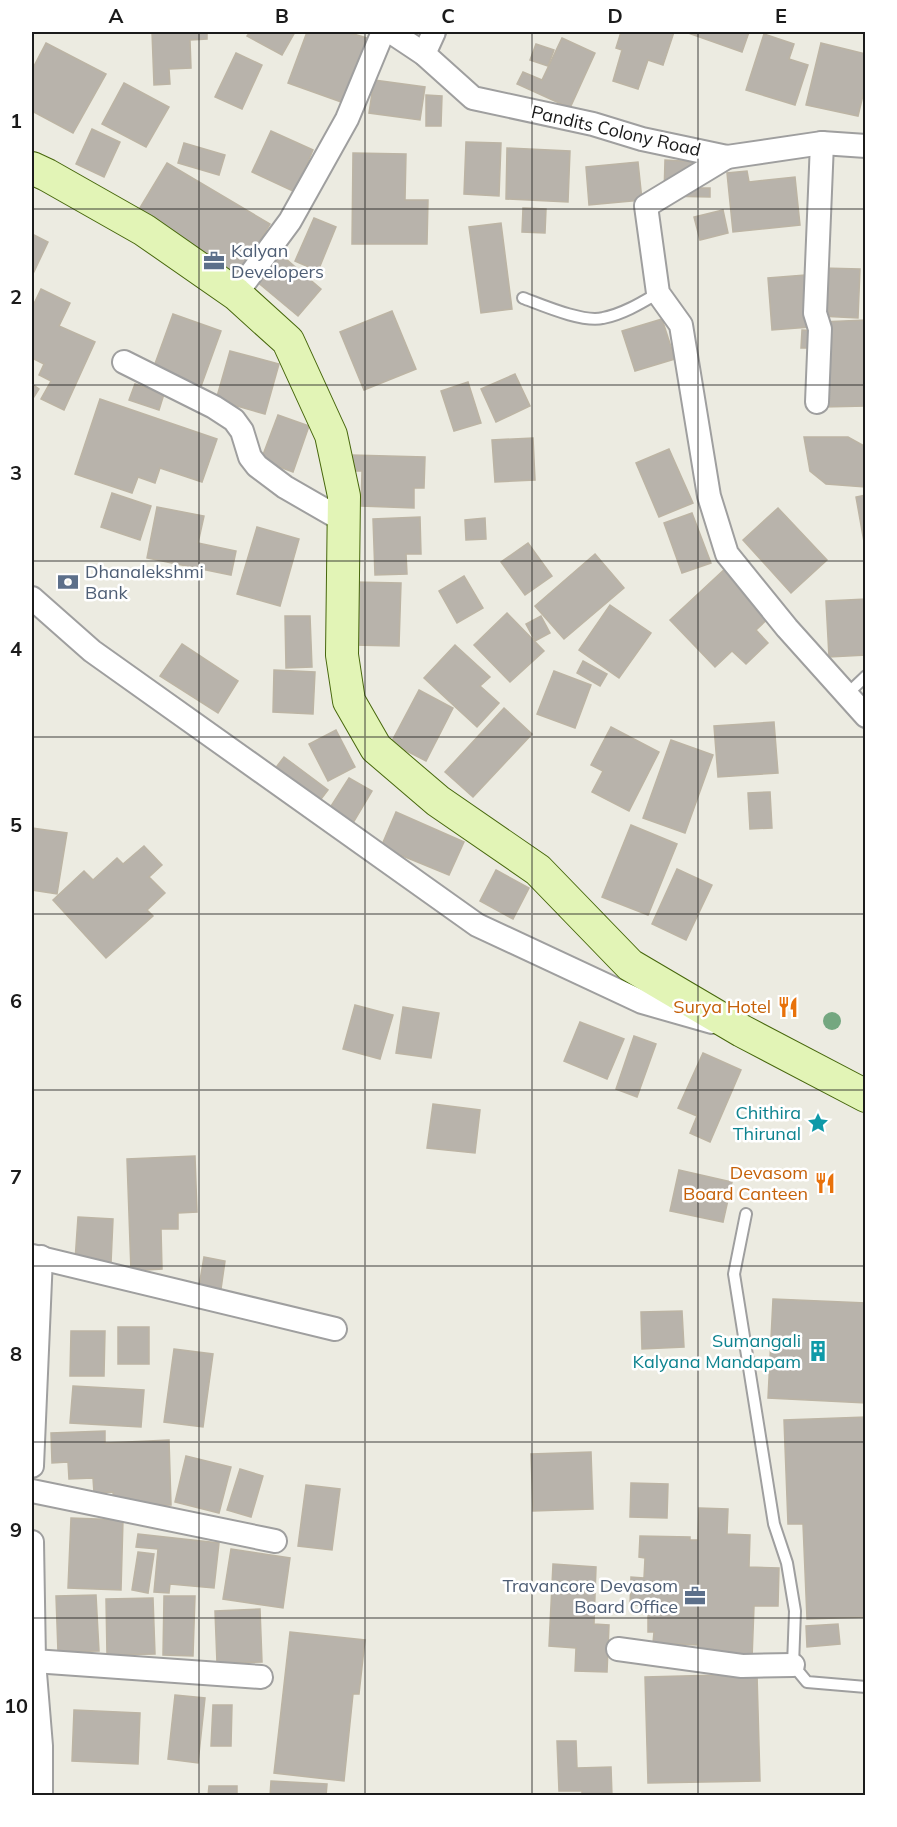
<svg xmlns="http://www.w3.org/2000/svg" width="897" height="1827" font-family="Mulish,sans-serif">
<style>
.building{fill:#b8b3ab;stroke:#bcb4a4;stroke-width:1.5}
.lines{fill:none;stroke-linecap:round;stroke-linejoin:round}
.lane-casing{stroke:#9f9f9f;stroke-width:14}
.street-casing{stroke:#9f9f9f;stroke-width:26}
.secondary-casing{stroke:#47670c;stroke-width:34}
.lane{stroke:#fff;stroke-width:10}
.street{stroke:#fff;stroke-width:22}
.secondary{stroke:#e2f4b6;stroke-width:32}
.tree{fill:#74a780}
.grid{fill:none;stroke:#1b1b1b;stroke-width:1.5;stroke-opacity:0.55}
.labels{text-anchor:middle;stroke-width:5;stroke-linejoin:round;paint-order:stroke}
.street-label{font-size:18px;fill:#1b1b1b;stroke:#fff}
.service-label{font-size:18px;fill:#4e5e75;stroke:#fff;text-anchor:start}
.food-label{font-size:18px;fill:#c56008;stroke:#fff;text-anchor:end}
.culture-label{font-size:18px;fill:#0d838f;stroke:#fff;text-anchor:end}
.neatline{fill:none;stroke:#1b1b1b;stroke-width:2}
.grid-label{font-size:20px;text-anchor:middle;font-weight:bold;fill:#1b1b1b}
</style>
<rect width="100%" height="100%" fill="#ecebe1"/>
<g class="building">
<path d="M152,32H207V39L190,40L191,68L169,69L170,84L154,85Z"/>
<path d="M250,32H295L282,55L247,36Z"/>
<path d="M307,32H347L367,38L344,103L288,83Z"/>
<path d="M621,32H674L663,65L648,60L638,89L613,81L622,50L616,48Z"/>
<path d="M689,32H749L742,52L688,33Z"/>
<path d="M764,34L794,44L789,59L808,65L795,105L746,90Z"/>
<path d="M562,38L595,53L570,108L517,84L523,72L542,80Z"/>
<path d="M46,43L106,74L73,133L32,111V70Z"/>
<path d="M821,43L866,54V83L858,116L806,105Z"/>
<path d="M536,44L554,50L548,66L530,60Z"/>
<path d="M236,53L262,65L242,109L215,97Z"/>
<path d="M374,80L425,87L420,120L369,113Z"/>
<path d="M124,83L169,107L146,147L102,124Z"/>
<path d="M426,95L442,96L441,126H426Z"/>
<path d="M92,129L120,142L104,177L76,164Z"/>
<path d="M271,131L313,150L295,192L252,172Z"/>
<path d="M466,142L501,143L499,196L464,194Z"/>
<path d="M184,143L225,155L219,175L178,163Z"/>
<path d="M507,148L570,151L568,202L506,199Z"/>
<path d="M353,153L406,154L405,200H428L427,244H352Z"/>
<path d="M665,160L698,162L697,188H710V197L664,196Z"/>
<path d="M638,162L642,200L589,205L586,167Z"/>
<path d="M167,163L270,224L236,281L138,211Z"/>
<path d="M747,171L749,182L795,177L800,225L733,232L727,173Z"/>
<path d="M523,208L546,209L545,233L522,232Z"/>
<path d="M723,210L728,233L700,240L694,217Z"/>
<path d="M314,218L336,227L318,271L295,261Z"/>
<path d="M501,223L512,309L481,313L469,227Z"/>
<path d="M32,234L48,242L32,276Z"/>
<path d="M279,253L321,289L298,316L256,281Z"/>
<path d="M822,268L860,269L858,318L820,316Z"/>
<path d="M805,275L810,327L772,330L768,278Z"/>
<path d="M41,289L70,303L59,326L95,342L64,410L41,399L51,381L39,375L44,364L32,358V308Z"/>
<path d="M392,311L416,369L364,390L340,332Z"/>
<path d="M173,314L221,331L200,389L152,372Z"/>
<path d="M662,319L675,359L635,371L622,331Z"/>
<path d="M866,320V406L823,407L821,322Z"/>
<path d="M802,330L819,331L818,348H801Z"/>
<path d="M230,351L279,364L265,414L216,400Z"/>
<path d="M515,374L530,406L496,422L481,389Z"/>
<path d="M468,382L481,423L454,431L441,391Z"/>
<path d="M32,384L39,389L32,400Z"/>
<path d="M135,384L164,394L159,410L129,400Z"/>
<path d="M100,399L217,439L202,482L160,468L155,483L138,477L132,493L75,474Z"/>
<path d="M278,415L309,426L293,472L261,460Z"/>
<path d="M804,437H848L866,447L865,487L826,484L810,471Z"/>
<path d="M533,438L535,480L495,482L492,440Z"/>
<path d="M669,449L693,503L659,517L636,463Z"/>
<path d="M351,455L425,457L424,488H414V508L361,506L362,471H351Z"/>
<path d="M112,493L151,506L140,540L101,527Z"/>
<path d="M866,495V553L856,497Z"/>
<path d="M157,507L204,516L198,543L236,551L231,575L147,558Z"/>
<path d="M778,508L827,560L791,593L743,540Z"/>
<path d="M692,513L711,563L682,573L664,523Z"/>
<path d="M420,517L421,554H406L407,574L375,575L373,519Z"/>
<path d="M485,518L486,539L466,540L465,520Z"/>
<path d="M257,527L299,539L280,606L237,594Z"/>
<path d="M528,543L552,576L525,595L501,562Z"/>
<path d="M595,554L624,588L564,639L535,606Z"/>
<path d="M728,566L774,613L756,630L768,643L746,664L732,651L715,667L670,620Z"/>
<path d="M464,576L483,608L457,623L439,591Z"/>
<path d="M354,582L401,583L399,646L353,645Z"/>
<path d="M866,599V655L829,657L826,601Z"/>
<path d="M610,605L651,633L619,678L579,650Z"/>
<path d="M507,613L544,651L510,682L474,645Z"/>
<path d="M285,616H310L312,667L286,668Z"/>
<path d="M541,616L550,633L535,641L526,624Z"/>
<path d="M182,644L238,681L218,713L160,676Z"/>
<path d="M455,645L490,677L480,686L499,703L477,727L424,678Z"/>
<path d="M583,661L607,674L600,686L577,673Z"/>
<path d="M274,670L315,672L313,714L273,712Z"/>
<path d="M554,671L591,685L575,728L537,714Z"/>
<path d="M419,690L453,708L426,761L391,743Z"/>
<path d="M504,708L532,734L473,797L445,772Z"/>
<path d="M774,722L778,773L718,777L714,726Z"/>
<path d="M611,727L659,752L629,811L592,792L603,771L591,765Z"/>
<path d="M336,730L355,767L328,781L309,744Z"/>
<path d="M671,740L713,755L685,833L643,818Z"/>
<path d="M284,757L328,790L315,807L271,774Z"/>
<path d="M349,778L372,791L350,828L326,814Z"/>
<path d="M770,792L772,828L750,829L748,793Z"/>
<path d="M396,812L464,842L449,875L381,847Z"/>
<path d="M631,825L677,844L648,915L602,897Z"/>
<path d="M32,828L67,833L57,894L32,890Z"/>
<path d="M144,846L162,865L149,877L165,893L147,910L153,916L106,958L53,900L84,871L93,880L117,858L123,864Z"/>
<path d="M677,869L712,885L686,940L652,924Z"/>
<path d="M496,870L529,888L513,919L480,901Z"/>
<path d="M355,1005L393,1015L380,1059L343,1049Z"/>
<path d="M403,1007L439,1013L431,1058L396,1053Z"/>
<path d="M580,1022L624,1039L607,1079L564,1061Z"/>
<path d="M634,1036L656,1044L637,1097L616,1089Z"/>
<path d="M703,1053L741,1070L710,1142L690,1133L697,1116L678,1108Z"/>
<path d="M433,1104L480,1110L475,1153L427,1148Z"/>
<path d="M195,1156L197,1212L178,1213V1229H161L162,1269L131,1271L127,1159Z"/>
<path d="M679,1170L732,1182L723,1222L670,1211Z"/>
<path d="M78,1217L113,1219L111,1263L75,1261Z"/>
<path d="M204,1257L225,1261L221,1289L199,1286Z"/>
<path d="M773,1299L866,1303V1403L768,1398Z"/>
<path d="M682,1311L684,1347L642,1349L641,1312Z"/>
<rect x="118" y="1327" width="31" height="37"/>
<path d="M71,1331H105L104,1376H70Z"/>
<path d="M174,1349L213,1354L203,1427L164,1422Z"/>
<path d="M73,1386L144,1390L141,1427L70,1423Z"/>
<path d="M866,1417V1617L807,1619L803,1524H788L784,1420Z"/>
<path d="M105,1431V1443L169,1440L171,1505L114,1507L113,1492L94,1493L93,1478L69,1479L68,1462L52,1463L51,1433Z"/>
<path d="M591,1452L593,1509L533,1511L531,1454Z"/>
<path d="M186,1456L231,1467L219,1513L175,1502Z"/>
<path d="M240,1469L263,1476L251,1517L227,1510Z"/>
<path d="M631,1483L668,1484L667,1518L630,1517Z"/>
<path d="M306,1485L340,1489L332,1550L298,1546Z"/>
<path d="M699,1508L728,1509L727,1534L750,1535L749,1567L779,1568L778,1606H754L752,1659L698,1657V1645L653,1643L654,1632H648V1605H630L631,1577L644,1578L645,1558L639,1557L640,1536L690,1537V1540H698Z"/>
<path d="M71,1518L123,1520L121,1590L68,1588Z"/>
<path d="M138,1534L219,1543L214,1588L170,1584L169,1593L154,1592L158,1549L136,1547Z"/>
<path d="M231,1549L290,1558L283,1608L223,1599Z"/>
<path d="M138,1552L154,1554L148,1593L132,1590Z"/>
<path d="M553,1564L596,1567L594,1624L609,1625L607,1672L575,1671L576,1648L549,1646Z"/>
<path d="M96,1595L99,1651L58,1652L56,1596Z"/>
<path d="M164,1596H195L193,1656L163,1655Z"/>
<path d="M153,1598L155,1654L107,1655L106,1599Z"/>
<path d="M260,1609L262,1662L217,1663L215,1611Z"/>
<path d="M838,1624L840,1644L807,1647L806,1626Z"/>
<path d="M290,1632L365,1640L359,1694H353L344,1781L274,1773Z"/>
<path d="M757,1674L760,1781L648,1783L645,1677Z"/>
<path d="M175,1695L205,1698L198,1763L168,1759Z"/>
<path d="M213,1705H232L231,1746H211Z"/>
<path d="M74,1710L140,1713L138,1764L72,1761Z"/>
<path d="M557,1741H576L577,1768L611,1767L612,1796H582V1791H559Z"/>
<path d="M271,1781L327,1784L326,1796H270Z"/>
<path d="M209,1786H237V1796H208Z"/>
</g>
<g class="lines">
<defs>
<g id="lane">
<path d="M523,298C542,305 583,323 603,318C623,314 641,303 658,293"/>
<path d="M846,695L866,676"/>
<path d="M746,1214L734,1274L774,1524L787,1563L795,1611L793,1665L807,1682L866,1687"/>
</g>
<g id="street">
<path d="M391,32L424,54L473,98L593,124L642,139L727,157L822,143L866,146"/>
<path d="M424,54L434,32"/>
<path d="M727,157L646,206L658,293L681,325L709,496L727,554L787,628L866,716"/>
<path d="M236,294L290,221L347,119L383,32"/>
<path d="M124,362L214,407L234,420L242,431L250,457L257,466L285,487L344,521"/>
<path d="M817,402L820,329L815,313L822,143"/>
<path d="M32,598L92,651L477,925L642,1002L712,1022"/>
<path d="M32,1256L335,1329"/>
<path d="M32,1466L41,1257"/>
<path d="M32,1491L275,1541"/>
<path d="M32,1542L34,1661L41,1746V1796"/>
<path d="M618,1649L742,1666L793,1665"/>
<path d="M34,1661L261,1677"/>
</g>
<path id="secondary" d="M32,168L47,175L144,230L236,294L288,341L331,435L344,496L342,655L349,701L376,748L438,801L538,870L630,965L742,1031L866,1096"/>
</defs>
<use href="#lane" class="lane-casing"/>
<use href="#street" class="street-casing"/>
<use href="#secondary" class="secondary-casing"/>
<use href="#lane" class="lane"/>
<use href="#street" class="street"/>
<use href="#secondary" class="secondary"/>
</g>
<circle class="tree" cx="832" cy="1021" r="9"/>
<path class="grid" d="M199,32V1796M365,32V1796M532,32V1796M698,32V1796M32,209H866M32,385H866M32,561H866M32,737H866M32,914H866M32,1090H866M32,1266H866M32,1442H866M32,1618H866"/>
<defs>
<symbol id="office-bare" viewBox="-9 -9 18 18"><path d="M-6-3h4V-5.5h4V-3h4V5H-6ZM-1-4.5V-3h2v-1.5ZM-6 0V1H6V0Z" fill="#5c6f8a" stroke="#fff" stroke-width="2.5" paint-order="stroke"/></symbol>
<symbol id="bank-bare" viewBox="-9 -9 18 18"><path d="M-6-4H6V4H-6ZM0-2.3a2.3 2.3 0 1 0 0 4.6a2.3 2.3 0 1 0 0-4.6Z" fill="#5c6f8a" stroke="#fff" stroke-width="2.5" paint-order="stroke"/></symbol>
<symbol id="restaurant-bare" viewBox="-9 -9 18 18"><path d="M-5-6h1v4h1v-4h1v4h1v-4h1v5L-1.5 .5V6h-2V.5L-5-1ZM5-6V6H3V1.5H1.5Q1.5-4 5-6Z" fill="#e8710a" stroke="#fff" stroke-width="2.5" paint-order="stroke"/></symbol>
<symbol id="sight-bare" viewBox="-9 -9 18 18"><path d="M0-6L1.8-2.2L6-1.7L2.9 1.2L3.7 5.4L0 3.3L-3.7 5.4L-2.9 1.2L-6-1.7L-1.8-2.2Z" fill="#0f9aa8" stroke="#fff" stroke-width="2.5" paint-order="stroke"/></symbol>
<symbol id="building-bare" viewBox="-9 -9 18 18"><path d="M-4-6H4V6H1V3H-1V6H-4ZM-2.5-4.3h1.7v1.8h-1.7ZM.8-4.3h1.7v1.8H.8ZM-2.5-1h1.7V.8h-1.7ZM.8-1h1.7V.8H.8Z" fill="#0f9aa8" stroke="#fff" stroke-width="2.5" paint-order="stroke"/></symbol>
</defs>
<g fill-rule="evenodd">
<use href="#office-bare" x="199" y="246" width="30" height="30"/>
<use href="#bank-bare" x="53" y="567" width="30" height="30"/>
<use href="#restaurant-bare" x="773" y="992" width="30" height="30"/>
<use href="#sight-bare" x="803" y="1108" width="30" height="30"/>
<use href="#restaurant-bare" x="810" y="1168" width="30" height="30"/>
<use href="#building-bare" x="803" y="1336" width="30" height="30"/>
<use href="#office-bare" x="680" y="1581" width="30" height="30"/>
</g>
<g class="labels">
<g class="street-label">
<text transform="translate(616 131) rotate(13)" y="6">Pandits Colony Road</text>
</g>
<g class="service-label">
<text x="231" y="257">Kalyan<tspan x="231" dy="21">Developers</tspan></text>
<text x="85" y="578">Dhanalekshmi<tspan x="85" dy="21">Bank</tspan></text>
<text x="678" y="1592" text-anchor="end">Travancore Devasom<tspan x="678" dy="21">Board Office</tspan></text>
</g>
<g class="food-label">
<text x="771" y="1013">Surya Hotel</text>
<text x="808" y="1179">Devasom<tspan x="808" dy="21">Board Canteen</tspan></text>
</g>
<g class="culture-label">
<text x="801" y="1119">Chithira<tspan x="801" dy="21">Thirunal</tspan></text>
<text x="801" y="1347">Sumangali<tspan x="801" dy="21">Kalyana Mandapam</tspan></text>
</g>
</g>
<rect width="897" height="1827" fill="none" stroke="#ffffff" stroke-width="66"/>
<rect x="33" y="33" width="831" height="1761" class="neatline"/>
<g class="grid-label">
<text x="116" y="23">A</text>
<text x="282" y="23">B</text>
<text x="448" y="23">C</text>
<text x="615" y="23">D</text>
<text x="781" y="23">E</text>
<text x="16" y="128">1</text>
<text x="16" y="304">2</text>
<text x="16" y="480">3</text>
<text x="16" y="656">4</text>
<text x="16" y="832">5</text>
<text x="16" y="1008">6</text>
<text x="16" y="1184">7</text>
<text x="16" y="1361">8</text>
<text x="16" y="1537">9</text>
<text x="16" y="1713">10</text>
</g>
</svg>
